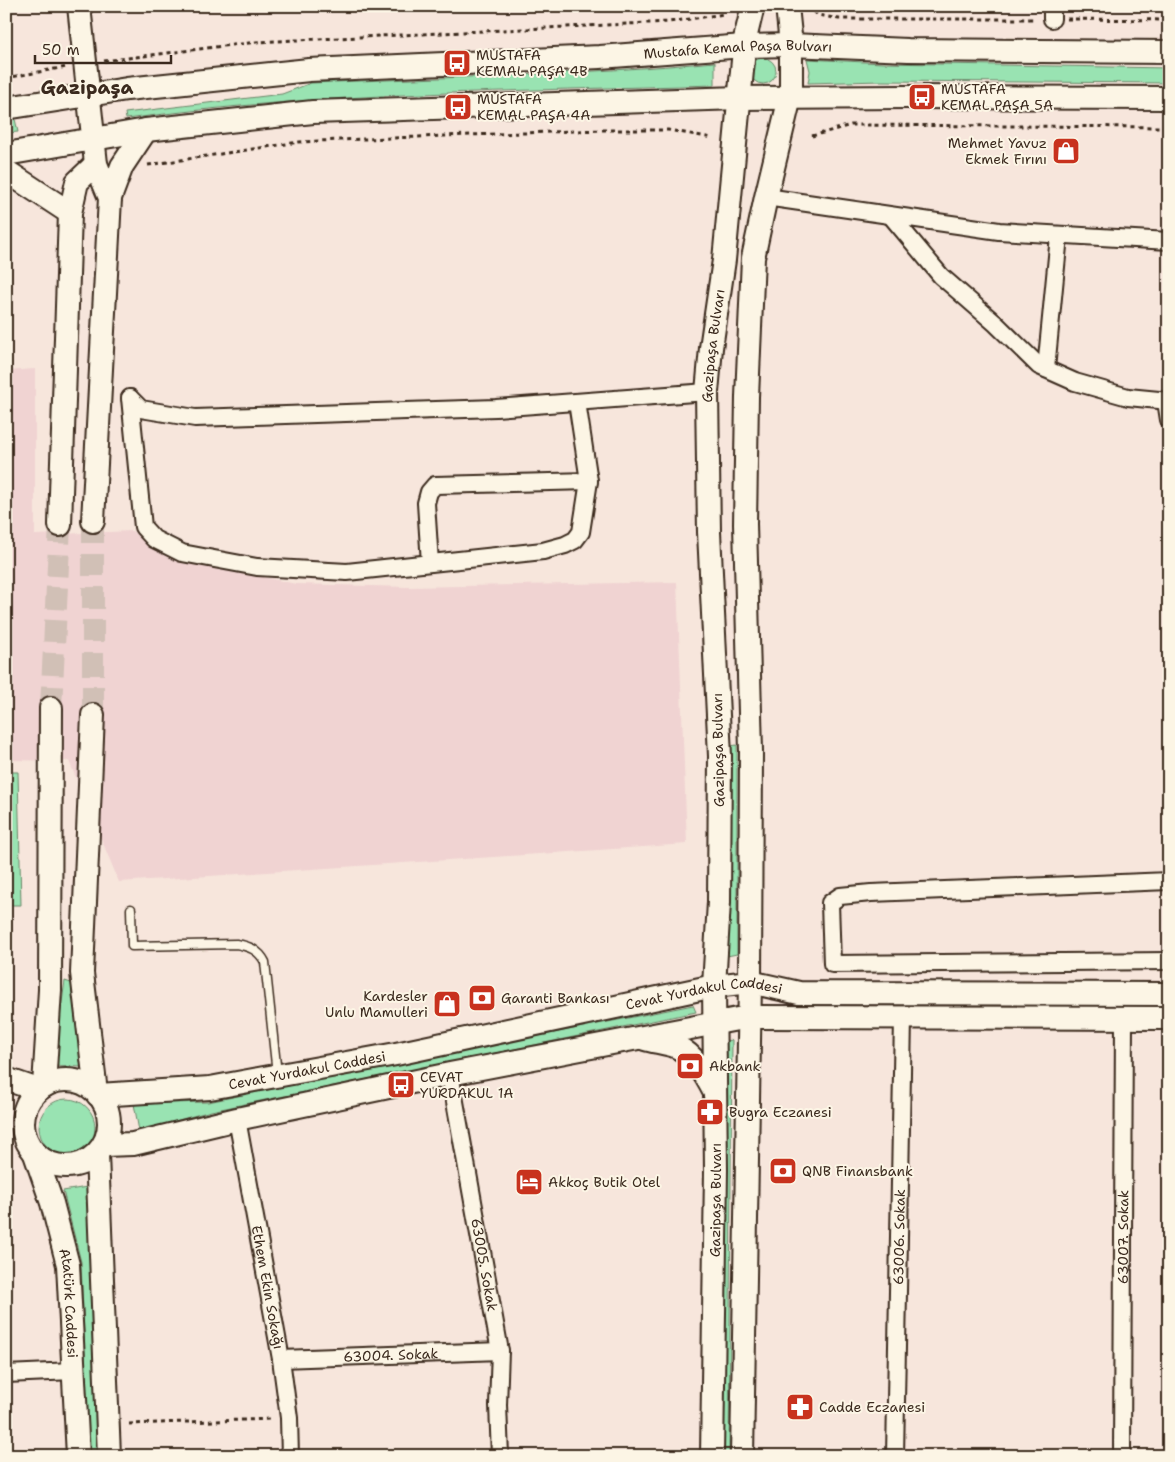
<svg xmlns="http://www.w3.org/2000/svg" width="1175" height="1462" font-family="'Shantell Sans',sans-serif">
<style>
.built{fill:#f0d3d2}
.green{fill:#99e3b2;stroke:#6a8668}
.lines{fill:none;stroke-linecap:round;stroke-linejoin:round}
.secondary-tunnel{stroke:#d1c0b6;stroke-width:22;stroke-dasharray:22 11;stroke-linecap:butt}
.service-casing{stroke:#3b2a1e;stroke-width:11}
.minor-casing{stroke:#3b2a1e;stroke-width:20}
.secondary-casing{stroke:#3b2a1e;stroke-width:26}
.path{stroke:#3b2a1e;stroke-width:3;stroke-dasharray:4 4;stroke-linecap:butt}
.service{stroke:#fcf5e5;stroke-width:8}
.minor{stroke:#fcf5e5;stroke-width:16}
.secondary{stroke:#fcf5e5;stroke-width:22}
.labels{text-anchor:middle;stroke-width:4;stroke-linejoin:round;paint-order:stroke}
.street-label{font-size:14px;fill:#3b2a1e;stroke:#fcf5e5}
.poi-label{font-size:14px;fill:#3b2a1e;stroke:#fcf5e5;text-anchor:start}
.district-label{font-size:19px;font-weight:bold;fill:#3b2a1e;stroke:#fcf5e5}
</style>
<rect width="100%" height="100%" fill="#f7e6dc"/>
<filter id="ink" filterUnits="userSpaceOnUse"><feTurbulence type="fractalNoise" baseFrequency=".02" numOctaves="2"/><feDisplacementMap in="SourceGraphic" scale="10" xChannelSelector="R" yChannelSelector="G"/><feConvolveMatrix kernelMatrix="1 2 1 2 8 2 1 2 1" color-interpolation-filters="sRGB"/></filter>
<g filter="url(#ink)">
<path class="built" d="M35,369V535L132,531L166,556L296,584L408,587L677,582L687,844L119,882L69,761L6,760V371Z"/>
<g class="green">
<circle cx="763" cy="71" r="13"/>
<path d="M807,59L883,63L1169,68V83L881,81L808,83L810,71Z"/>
<path d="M715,62V85C519,91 321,92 126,119L125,113L282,94L311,83C446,77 581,75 715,62Z"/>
<path d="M15,119L18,132L6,133V120Z"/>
<path d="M737,745V954L727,956L730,746Z"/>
<path d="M6,772H18L21,905H6Z"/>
<path d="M65,981L71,983L83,1067L53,1066Z"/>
<path d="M796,1003L1169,1005V1009Z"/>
<path d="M693,1005L696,1012L211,1111L139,1131L134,1104L208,1102Z"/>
<path d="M732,1040L729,1456H722L724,1041Z"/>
<circle cx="67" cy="1127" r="28"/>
<path d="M87,1187L97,1456H89L81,1262L63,1191Z"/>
</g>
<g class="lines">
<g class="secondary-tunnel">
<path d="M93,521V715"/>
<path d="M51,708L60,525"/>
</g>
<defs>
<path id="service" d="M131,909L132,946L236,944C249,946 259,950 265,962L277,1074"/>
<g id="minor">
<path d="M1052,6V19"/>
<path d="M766,197L999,231L1169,241"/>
<path d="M891,216L941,276L996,324L1039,366L1075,382L1128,397L1169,401"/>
<path d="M1046,369L1059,236"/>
<path d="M130,398L143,527L154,539L182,553L257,567L347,572L543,551L565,545L575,540L581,532L589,481L577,402"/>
<path d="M130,398L141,409L195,418L496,408L707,392"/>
<path d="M1166,401L1169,420"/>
<path d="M430,563L426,503L429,492L435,485L589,481"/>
<path d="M1169,881L871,893L840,896L830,903L832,964L1169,961"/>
<path id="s1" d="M450,1074L500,1351L498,1405L500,1456"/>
<path id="s2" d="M237,1119L281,1359L289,1418L290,1456"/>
<path id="s3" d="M281,1359L500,1351"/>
<path d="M6,1374L73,1371"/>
<path id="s4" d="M895,1456L903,1018"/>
<path id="s5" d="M1122,1456L1124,1018"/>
</g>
<g id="secondary">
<path d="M79,6L96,164L110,198L93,521"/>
<path id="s6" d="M6,108L127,89L309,70L600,57L744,46L791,45L908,50L1169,52"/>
<path d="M6,154L146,130L313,112L739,98L907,97L1169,98"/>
<path d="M6,171L70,213"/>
<path d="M110,198L122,166L146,130"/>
<path d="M60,525L70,213L77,182L96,164"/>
<path d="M93,715L82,973L96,1092"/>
<path d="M645,1039C655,1042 667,1043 677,1047C695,1055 706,1076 715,1093"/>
<path d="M6,1079L38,1090"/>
<circle cx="66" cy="1123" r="43"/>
<path d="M44,1086L50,990L51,708"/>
<path id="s7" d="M98,1095L210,1088L396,1054L714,986L750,982L799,993L1169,994"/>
<path d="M104,1145L133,1144L237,1119L450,1074L748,1017L1169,1018"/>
<path id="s8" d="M35,1154L52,1203L68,1265L78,1456"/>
<path d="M97,1154L109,1456"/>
<path id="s9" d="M712,1456L716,1170L714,986L719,902L720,756L709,532L707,392L711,348L724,260L745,39L753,6"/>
<path d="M742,1456L750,982L751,751L745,524L747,397L753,258L766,197L791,93V45L787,6"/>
</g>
</defs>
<use href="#service" class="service-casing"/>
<use href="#minor" class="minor-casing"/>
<use href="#secondary" class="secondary-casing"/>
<g class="path">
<path d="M808,6L818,15L839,19H1036"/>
<path d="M1067,19L1169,20"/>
<path d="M104,61L256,42L669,22L724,14"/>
<path d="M6,78L66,67"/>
<path d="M812,136L851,125L1169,127"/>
<path d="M148,165L299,142L339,140L602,130H668L713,138"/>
<path d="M129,1424L272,1419"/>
</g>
<use href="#service" class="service"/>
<use href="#minor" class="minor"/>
<use href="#secondary" class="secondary"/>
</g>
</g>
<defs>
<symbol id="bus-square" viewBox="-11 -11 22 22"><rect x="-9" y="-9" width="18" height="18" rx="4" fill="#c8321e" stroke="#fcf5e5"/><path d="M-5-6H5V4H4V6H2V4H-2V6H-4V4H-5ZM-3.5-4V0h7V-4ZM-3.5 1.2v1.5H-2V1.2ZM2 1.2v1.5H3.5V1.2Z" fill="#fff"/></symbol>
<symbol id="shop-square" viewBox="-11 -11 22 22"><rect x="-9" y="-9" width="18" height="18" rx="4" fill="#c8321e" stroke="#fcf5e5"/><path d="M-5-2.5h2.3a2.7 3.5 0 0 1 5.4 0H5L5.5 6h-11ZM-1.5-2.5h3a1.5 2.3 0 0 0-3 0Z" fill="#fff"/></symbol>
<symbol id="bank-square" viewBox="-11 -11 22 22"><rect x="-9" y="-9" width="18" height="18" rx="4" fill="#c8321e" stroke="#fcf5e5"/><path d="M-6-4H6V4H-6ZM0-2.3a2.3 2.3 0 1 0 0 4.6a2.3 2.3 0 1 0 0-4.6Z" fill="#fff"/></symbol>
<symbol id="pharmacy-square" viewBox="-11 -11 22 22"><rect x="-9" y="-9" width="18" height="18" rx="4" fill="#c8321e" stroke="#fcf5e5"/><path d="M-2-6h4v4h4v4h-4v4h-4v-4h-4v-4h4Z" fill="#fff"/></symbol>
<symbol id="hotel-square" viewBox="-11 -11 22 22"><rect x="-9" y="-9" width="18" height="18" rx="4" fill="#c8321e" stroke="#fcf5e5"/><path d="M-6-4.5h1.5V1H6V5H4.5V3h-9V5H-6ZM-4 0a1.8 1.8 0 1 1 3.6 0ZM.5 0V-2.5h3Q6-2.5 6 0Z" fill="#fff"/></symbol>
</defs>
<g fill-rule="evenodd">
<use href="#bus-square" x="441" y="47" width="32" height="32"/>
<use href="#bus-square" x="906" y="81" width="32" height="32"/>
<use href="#bus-square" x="442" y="91" width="32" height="32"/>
<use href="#shop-square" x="1050" y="135" width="32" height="32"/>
<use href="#bank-square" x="466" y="982" width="32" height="32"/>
<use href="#shop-square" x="431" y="988" width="32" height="32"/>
<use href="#bank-square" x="674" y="1050" width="32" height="32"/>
<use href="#bus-square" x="385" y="1069" width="32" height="32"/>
<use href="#pharmacy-square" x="694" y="1096" width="32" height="32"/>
<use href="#bank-square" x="767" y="1155" width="32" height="32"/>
<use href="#hotel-square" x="513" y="1166" width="32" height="32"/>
<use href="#pharmacy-square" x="784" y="1391" width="32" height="32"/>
</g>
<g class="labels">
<g class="street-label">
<text dy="5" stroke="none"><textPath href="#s6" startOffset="735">Mustafa Kemal Paşa Bulvarı</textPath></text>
<text dy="5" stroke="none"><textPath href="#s9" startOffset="1111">Gazipaşa Bulvarı</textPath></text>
<text transform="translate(718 750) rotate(-91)" y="5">Gazipaşa Bulvarı</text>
<text dy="5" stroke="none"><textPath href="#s7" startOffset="616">Cevat Yurdakul Caddesi</textPath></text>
<text dy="5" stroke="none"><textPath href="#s7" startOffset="211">Cevat Yurdakul Caddesi</textPath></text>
<text dy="5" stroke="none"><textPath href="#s9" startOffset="256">Gazipaşa Bulvarı</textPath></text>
<text dy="5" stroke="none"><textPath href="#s4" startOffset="219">63006. Sokak</textPath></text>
<text dy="5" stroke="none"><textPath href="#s5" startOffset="219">63007. Sokak</textPath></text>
<text dy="5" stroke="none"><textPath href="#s1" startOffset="194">63005. Sokak</textPath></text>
<text dy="5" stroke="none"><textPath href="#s2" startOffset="171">Ethem Ekin Sokağı</textPath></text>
<text dy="5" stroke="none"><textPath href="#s8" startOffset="154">Atatürk Caddesi</textPath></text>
<text dy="5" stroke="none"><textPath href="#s3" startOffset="110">63004. Sokak</textPath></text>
</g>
<g class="poi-label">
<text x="476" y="60">MUSTAFA<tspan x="476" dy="16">KEMAL PAŞA 4B</tspan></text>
<text x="941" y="94">MUSTAFA<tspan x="941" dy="16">KEMAL PAŞA 5A</tspan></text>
<text x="477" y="104">MUSTAFA<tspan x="477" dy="16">KEMAL PAŞA 4A</tspan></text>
<text x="1047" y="148" text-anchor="end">Mehmet Yavuz<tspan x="1047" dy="16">Ekmek Fırını</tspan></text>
<text x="428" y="1001" text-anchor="end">Kardesler<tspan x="428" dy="16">Unlu Mamulleri</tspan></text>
<text x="501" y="1003">Garanti Bankası</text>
<text x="709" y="1071">Akbank</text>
<text x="420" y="1082">CEVAT<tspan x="420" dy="16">YURDAKUL 1A</tspan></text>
<text x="729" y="1117">Bugra Eczanesi</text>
<text x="802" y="1176">QNB Finansbank</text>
<text x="548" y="1187">Akkoç Butik Otel</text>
<text x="819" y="1412">Cadde Eczanesi</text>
</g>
<g class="district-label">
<text x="87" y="94">Gazipaşa</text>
</g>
</g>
<rect width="1175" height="1462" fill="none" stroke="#fcf5e5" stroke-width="25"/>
<rect x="12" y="12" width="1150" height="1437" fill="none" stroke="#3b2a1e" stroke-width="2" filter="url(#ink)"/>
<path d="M35 55v8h136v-8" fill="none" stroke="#3b2a1e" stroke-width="2.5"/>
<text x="42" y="55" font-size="15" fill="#3b2a1e" stroke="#fcf5e5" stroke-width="4" paint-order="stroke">50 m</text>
</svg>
